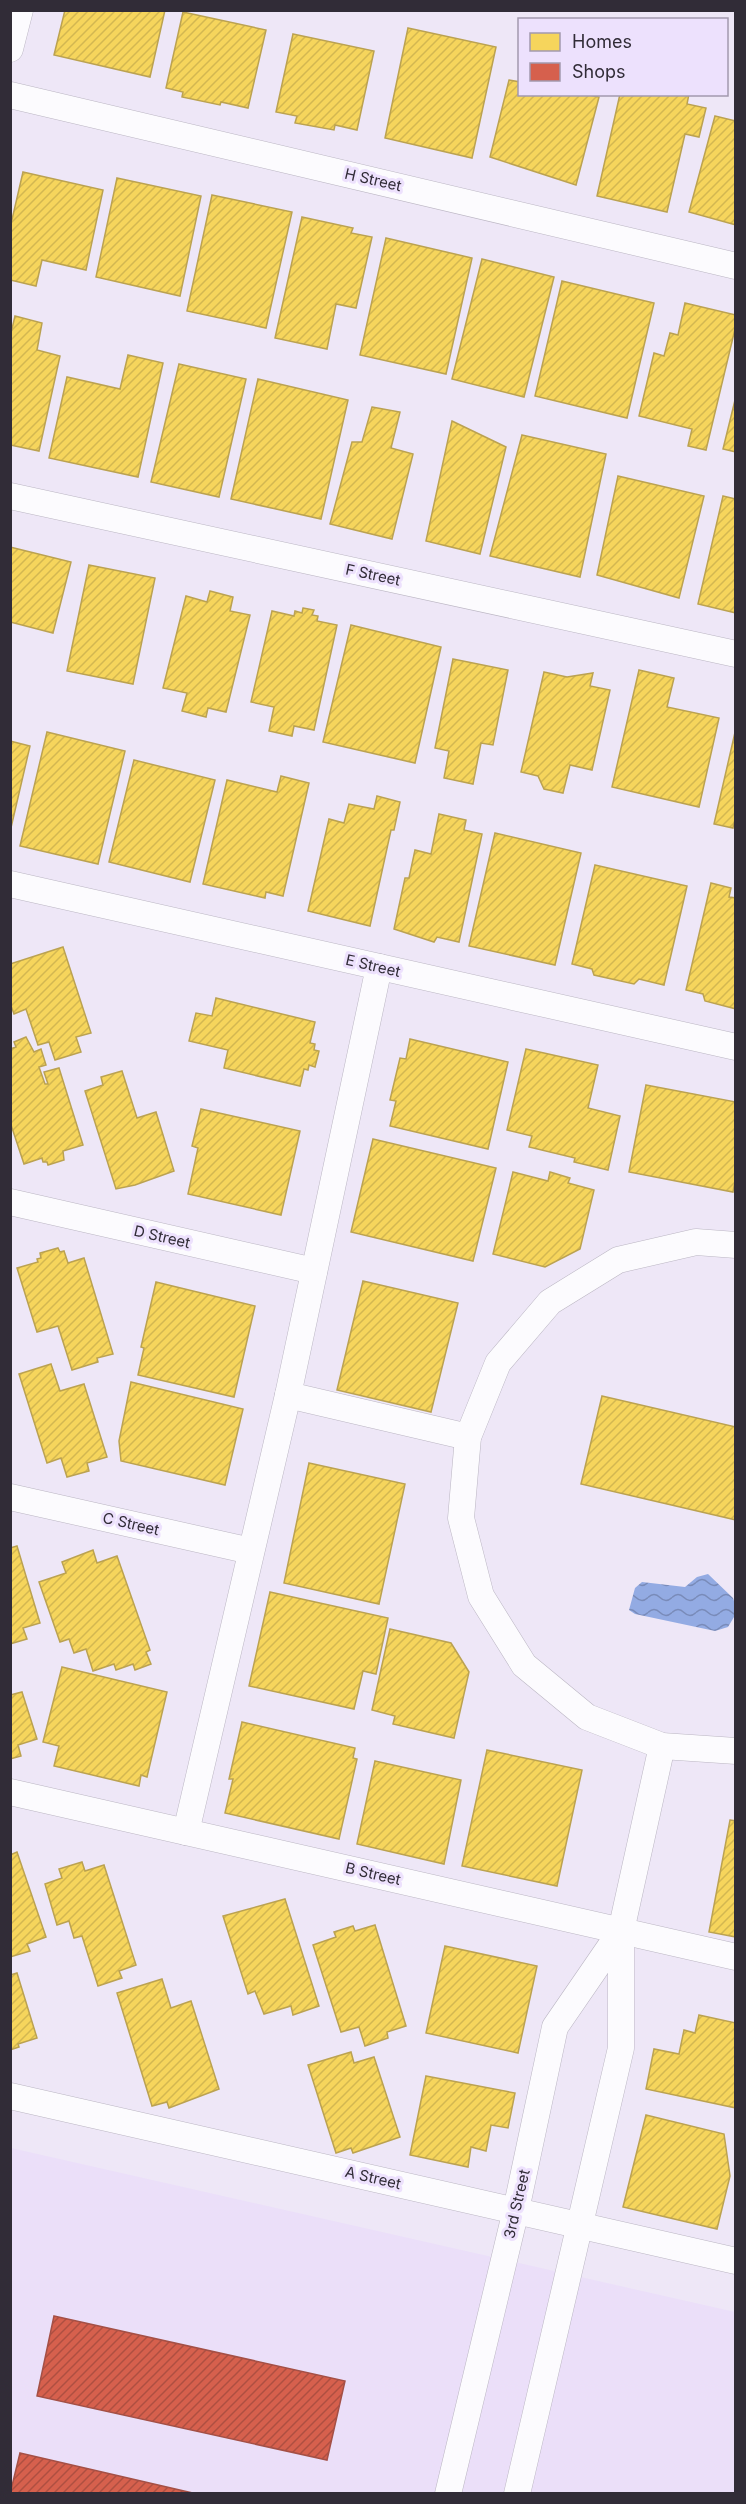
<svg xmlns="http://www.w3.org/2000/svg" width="746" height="2504" font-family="Inter,sans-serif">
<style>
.built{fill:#ebdff9}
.water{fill:url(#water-waves)}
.homes{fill:url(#homes-hatch);stroke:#bba251;stroke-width:1.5}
.shops{fill:url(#shops-hatch);stroke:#a45046;stroke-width:1.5}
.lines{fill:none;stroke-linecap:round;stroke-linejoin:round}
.service-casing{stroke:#bbb6c3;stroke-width:27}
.service{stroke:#fcfbfe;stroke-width:26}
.labels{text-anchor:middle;stroke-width:6;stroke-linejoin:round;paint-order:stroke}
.street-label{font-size:15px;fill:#312c37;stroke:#ede1fd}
</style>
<defs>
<pattern id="water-waves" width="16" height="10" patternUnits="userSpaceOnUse" patternTransform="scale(1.5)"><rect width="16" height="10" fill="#93abe3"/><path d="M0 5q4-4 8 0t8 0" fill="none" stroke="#798bb9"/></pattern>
<pattern id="homes-hatch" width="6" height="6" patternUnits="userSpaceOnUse" patternTransform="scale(1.5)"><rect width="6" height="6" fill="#f6d55c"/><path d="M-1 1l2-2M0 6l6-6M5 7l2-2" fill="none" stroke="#d3b751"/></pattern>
<pattern id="shops-hatch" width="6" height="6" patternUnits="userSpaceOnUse" patternTransform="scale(1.5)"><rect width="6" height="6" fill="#d6604d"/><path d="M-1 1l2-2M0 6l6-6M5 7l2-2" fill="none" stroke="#ae4f41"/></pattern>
</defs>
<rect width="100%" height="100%" fill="#eee7f7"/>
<path class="built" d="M11,2148L735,2312V2493L11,2494Z"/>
<path class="water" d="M708,1574L733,1598L735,1604L734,1617L728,1627L715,1631L635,1614L629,1610L635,1588L642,1582L685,1587L697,1577Z"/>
<g class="homes">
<path d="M65,10H165L150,77L54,55Z"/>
<path d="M183,12L266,30L248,108L221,102L220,105L182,97L183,92L166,88Z"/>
<path d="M408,28L496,47L472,158L385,138Z"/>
<path d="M293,34L374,51L357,130L335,125L334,130L295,123L297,116L276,112Z"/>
<path d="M509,80L520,82V94H584L599,97L576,185L490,157Z"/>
<path d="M620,94H689L687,104L706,108L699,137L685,134L667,212L597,196Z"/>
<path d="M715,116L736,121V225L689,212Z"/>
<path d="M23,172L103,190L86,270L42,260L36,286L10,280V228Z"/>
<path d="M117,178L201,196L180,296L96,277Z"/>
<path d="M212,195L292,212L266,328L187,311Z"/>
<path d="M302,217L353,228L351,233L372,237L356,308L336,304L327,349L275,338Z"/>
<path d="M386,238L472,258L446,374L360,355Z"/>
<path d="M482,259L554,277L524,397L452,379Z"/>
<path d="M562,281L654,303L627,418L535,396Z"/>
<path d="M685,303L736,315V325L706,450L688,446L692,429L639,416L654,353L664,356L670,333L678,335Z"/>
<path d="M15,316L42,323L37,350L60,356L39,451L10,445V337Z"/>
<path d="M128,355L163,363L138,477L49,458L67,377L120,389Z"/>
<path d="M179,364L246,379L219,497L151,482Z"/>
<path d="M258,379L348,400L321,519L231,499Z"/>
<path d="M736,396V452L723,449Z"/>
<path d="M372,407L400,412L391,448L413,454L392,539L330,524L352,442H362Z"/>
<path d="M452,421L506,447L480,554L426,541Z"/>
<path d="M522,435L606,454L580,577L490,556Z"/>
<path d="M618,476L704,496L679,598L597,575Z"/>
<path d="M723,496L736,499V613L698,604Z"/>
<path d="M10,547L71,562L53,633L10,622Z"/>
<path d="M89,565L155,578L133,684L67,671Z"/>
<path d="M210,591L233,597L230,611L250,615L226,712L208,708L206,717L182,711L187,693L163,688L186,596L207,602Z"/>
<path d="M303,608L314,610L312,615L318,616L317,621L337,625L314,730L294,726L292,736L269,731L274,707L251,702L272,611L294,616L295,611L302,613Z"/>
<path d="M351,625L441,647L415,763L323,742Z"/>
<path d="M453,659L508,670L493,745L481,743L473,784L444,778L449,751L435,748Z"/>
<path d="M639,670L674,678L667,707L719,718L699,807L612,787Z"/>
<path d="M544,672L567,677L593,673L590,686L610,690L592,770L570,765L563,793L544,789L538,776L521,772Z"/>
<path d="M736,728V815L733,828L714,824Z"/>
<path d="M47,732L125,751L98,864L20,846Z"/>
<path d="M10,741L30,746L10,832Z"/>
<path d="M134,760L215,780L190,882L109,862Z"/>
<path d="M281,776L309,783L283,896L266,892L265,898L203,884L227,780L277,792Z"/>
<path d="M377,796L400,802L394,830H391L370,926L308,911L329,819L344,823L349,804L374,809Z"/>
<path d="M439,814L466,820L464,830L482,834L459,942L437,937L434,942L394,929L405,878H409L415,850L431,854Z"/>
<path d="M495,833L581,853L555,965L469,946Z"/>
<path d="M595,865L687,886L664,985L639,979L634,984L594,975L592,969L572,964Z"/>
<path d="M711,883L731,888L729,897L736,898V1009L705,1001L703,994L686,990Z"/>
<path d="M63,947L91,1033L76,1037L81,1052L55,1060L49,1042L38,1045L26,1009L14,1014L10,1003V964Z"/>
<path d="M216,998L315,1022L310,1043L315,1044L314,1050L319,1051L315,1067L309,1065L308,1070L304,1069L300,1086L224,1068L228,1050L189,1041L196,1013L212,1016Z"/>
<path d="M26,1037L34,1052L41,1049L46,1065L39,1067L45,1084H48L44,1072L59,1068L83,1145L63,1151L64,1160L48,1165L47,1162H43L42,1158L24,1164L10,1122V1049L16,1047L14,1042Z"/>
<path d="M410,1039L508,1062L488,1149L390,1126L396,1101L390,1100L400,1058L406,1059Z"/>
<path d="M526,1049L598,1065L588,1108L620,1116L608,1170L574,1162L575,1158L529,1147L532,1136L507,1130Z"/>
<path d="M122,1071L137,1118L156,1112L174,1171L135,1185L116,1189L85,1091L103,1085L101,1077Z"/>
<path d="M646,1085L736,1102V1177L733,1192L629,1172Z"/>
<path d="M201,1109L300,1131L281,1215L188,1194L198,1148L192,1146Z"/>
<path d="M373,1139L496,1168L473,1261L351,1232Z"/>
<path d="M513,1172L548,1181L550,1172L570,1178L568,1183L594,1190L580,1249L545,1267L493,1254Z"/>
<path d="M58,1248L60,1252L64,1251L68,1263L84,1258L113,1354L97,1358L98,1362L72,1370L58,1326L37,1332L17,1268L38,1262L37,1259L41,1258L40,1253Z"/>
<path d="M363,1281L458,1303L431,1412L337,1390Z"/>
<path d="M156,1282L255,1306L234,1397L138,1375L144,1348L141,1347Z"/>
<path d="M51,1364L60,1391L84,1384L107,1457L87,1463L89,1471L67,1477L61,1458L47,1463L19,1374Z"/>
<path d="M131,1382L243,1409L225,1485L121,1461L119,1441Z"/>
<path d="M602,1396L736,1427V1520L581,1484Z"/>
<path d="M309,1463L405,1484L379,1604L284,1583Z"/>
<path d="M17,1546L40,1623L23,1628L27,1639L10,1644V1548Z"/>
<path d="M93,1550L97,1563L117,1556L150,1650L146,1652L151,1664L135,1670L133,1664L116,1670L114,1664L93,1671L86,1649L74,1653L69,1639L60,1642L39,1582L66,1573L62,1562Z"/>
<path d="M270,1592L388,1618L376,1674L363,1671L354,1709L249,1686Z"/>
<path d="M390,1629L451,1643L469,1672L454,1738L393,1724L395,1716L372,1710Z"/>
<path d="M62,1667L167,1692L147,1777L141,1775L139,1786L54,1766L59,1746L43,1742Z"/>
<path d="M22,1692L37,1739L18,1745L21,1756L10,1759V1695Z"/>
<path d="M242,1722L355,1748L353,1758L357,1759L339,1839L225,1813L233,1779H229Z"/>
<path d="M487,1750L582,1770L557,1886L462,1866Z"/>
<path d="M375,1761L461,1780L444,1864L357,1844Z"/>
<path d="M730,1820L736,1821V1937L709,1932Z"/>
<path d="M17,1852L46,1937L27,1944L30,1951L10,1957V1855Z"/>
<path d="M82,1862L85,1871L104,1865L136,1965L119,1971L122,1978L98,1986L82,1936L74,1938L69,1921L57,1925L45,1884L62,1878L59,1869Z"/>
<path d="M285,1899L319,2006L293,2015L291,2006L264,2014L255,1991L248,1994L223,1916Z"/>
<path d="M375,1925L406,2026L387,2032L388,2038L365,2046L359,2027L341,2032L313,1945L336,1937L334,1932L353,1926L355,1931Z"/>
<path d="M445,1946L537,1966L518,2053L426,2033Z"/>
<path d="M17,1973L37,2038L18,2044L19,2047L10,2050V1975Z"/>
<path d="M162,1979L171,2008L191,2001L219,2089L169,2108L167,2102L152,2106L117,1993Z"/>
<path d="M699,2015L736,2023V2108L646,2089L654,2049L679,2054L684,2030L695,2033Z"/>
<path d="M351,2052L354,2063L374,2057L400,2137L353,2153L351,2148L336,2153L308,2065Z"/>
<path d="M426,2076L515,2093L508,2128L491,2125L486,2151L471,2147L468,2167L410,2155Z"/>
<path d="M646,2115L724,2134L730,2176L717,2229L623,2207Z"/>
</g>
<g class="shops">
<path d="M54,2316L345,2381L327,2460L37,2396Z"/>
<path d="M20,2453L197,2494H10Z"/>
</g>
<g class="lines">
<defs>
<g id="service">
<path d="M10,49L20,10"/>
<path d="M10,95L736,266"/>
<path d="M10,496L736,654"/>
<path d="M10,884L736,1047"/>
<path d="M10,1202L314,1271"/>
<path d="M736,1245L696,1242L618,1260L550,1302L498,1363L468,1437L461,1518L481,1596L524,1665L587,1717L662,1746L736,1751"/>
<path d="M288,1395L468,1437"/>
<path d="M10,1497L251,1551"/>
<path d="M10,1792L736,1957"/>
<path d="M186,1832L288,1395L379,967"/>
<path d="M10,2096L736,2261"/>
<path d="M448,2494L516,2210L555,2027L621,1931"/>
<path d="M517,2494L621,2048V1931L662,1746"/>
</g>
</defs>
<use href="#service" class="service-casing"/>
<use href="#service" class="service"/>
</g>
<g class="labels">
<g class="street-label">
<text transform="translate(373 180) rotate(13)" y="5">H Street</text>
<text transform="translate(373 575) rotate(12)" y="5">F Street</text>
<text transform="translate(373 966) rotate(13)" y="5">E Street</text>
<text transform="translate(162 1237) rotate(13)" y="5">D Street</text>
<text transform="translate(131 1524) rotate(13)" y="5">C Street</text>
<text transform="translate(373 1874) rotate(13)" y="5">B Street</text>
<text transform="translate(373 2178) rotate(13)" y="5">A Street</text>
<text transform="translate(517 2204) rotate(-77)" y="5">3rd Street</text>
</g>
</g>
<rect width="746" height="2504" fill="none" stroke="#312c37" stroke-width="24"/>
<rect x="518" y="18" width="210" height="78" fill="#ede1fd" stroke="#a299ae" stroke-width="1.5"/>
<rect x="530" y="33" width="30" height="18" fill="#f6d55c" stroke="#a299ae" stroke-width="1.5"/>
<text x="572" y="48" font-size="18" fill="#312c37">Homes</text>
<rect x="530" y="63" width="30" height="18" fill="#d6604d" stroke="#a299ae" stroke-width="1.5"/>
<text x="572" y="78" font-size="18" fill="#312c37">Shops</text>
</svg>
